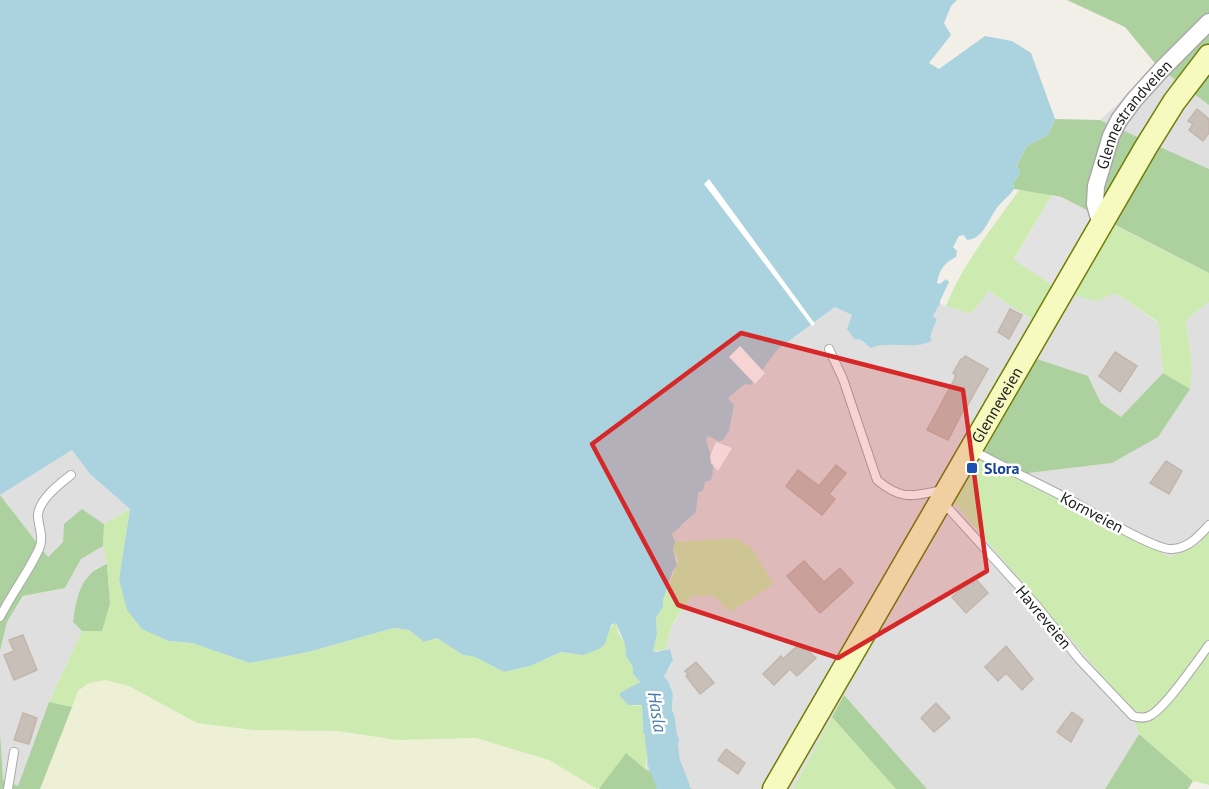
<svg xmlns="http://www.w3.org/2000/svg" width="1209" height="789" font-family="'PT Sans',sans-serif">
<style>
.residential{fill:#e0dfdf}
.farmland{fill:#eef0d5}
.grass{fill:#cdebb0}
.forest{fill:#add19e}
.parking{fill:#e2e2e2}
.water{fill:#aad3df}
.pier{fill:#fff}
.lines{fill:none;stroke-linecap:round;stroke-linejoin:round}
.river{stroke:#aad3df;stroke-width:32}
.building{fill:#c7bfb8;stroke:#c4b6ab;stroke-width:1.5}
.lane-casing{stroke:#a9a9a9;stroke-width:10}
.street-casing{stroke:#a9a9a9;stroke-width:19}
.secondary-casing{stroke:#707d05;stroke-width:25}
.lane{stroke:#fff;stroke-width:8}
.street{stroke:#fff;stroke-width:16}
.secondary{stroke:#f7fabf;stroke-width:22}
.marked{fill:#d62828;fill-opacity:0.2;stroke:#d62828;stroke-width:4.5;stroke-linejoin:round}
.transit-dot{fill:#1a4fb4;stroke:#fff;stroke-width:2}
.labels{text-anchor:middle;stroke-width:5;stroke-linejoin:round;paint-order:stroke}
.street-label{font-size:16px;fill:#222;stroke:#fff}
.transit-label{font-size:16px;font-weight:bold;fill:#164399;stroke:#fff;text-anchor:start}
.water-label{font-size:18px;font-style:italic;fill:#4a7aab;stroke:#fff}
</style>
<rect width="100%" height="100%" fill="#f2efe9"/>
<g class="residential">
<path d="M1158,67L1209,105V169L1100,120Z"/>
<path d="M1057,288L1115,293L1158,323L1163,373L1121,418L1101,403L1088,376L980,459L954,500L1128,706L1139,734L1105,789H927L844,696L793,789H693L645,769L647,766L654,763H664L679,739L671,720L673,694L664,677L672,664L670,649L665,650L672,626L691,597L713,595L735,538L675,542L672,535L677,527L683,525L693,515L696,497L705,482L707,445L706,439L709,435L718,441L728,398L745,384H751L778,349L835,307L852,315L847,329L854,339L861,340L865,344L918,345L930,337L937,320L933,316L940,304L971,314L989,291L1036,322Z"/>
<path d="M1209,302V529L1199,544L1170,557L1011,475L1112,463L1192,367L1186,320Z"/>
<path d="M72,450L90,474L130,509L104,524L82,509L63,542L48,557L0,495Z"/>
<path d="M103,546L107,564L96,568L73,622L82,631L49,702L18,787L3,780L0,730V651L7,622L24,596L65,588L81,559Z"/>
</g>
<path class="farmland" d="M106,680L129,686L197,723L253,730L338,731L397,740L476,738L549,760L597,789H40L78,691L89,683Z"/>
<g class="grass">
<path d="M1019,190L1052,195L1014,259L1057,288L1036,322L989,291L971,314L946,306C963,263 993,227 1019,190Z"/>
<path d="M1105,220L1209,273V302L1186,320L1192,367L1190,389L1163,373L1158,322L1115,293L1096,301L1073,295Z"/>
<path d="M980,459L1170,557L1199,544L1209,529V785L1193,781L1139,734L1128,706L953,501Z"/>
<path d="M130,509L119,579L169,641L192,643L250,663L308,652L394,628L409,630L424,642L437,638L463,655L475,657L504,672L530,666L561,652L583,655L616,622L619,634L625,644L626,656L633,667V674L640,682L631,687L633,706L642,705L643,733L650,737L645,769L597,789L549,760L476,738L397,740L338,731L253,730L197,723L129,686L106,680L89,683L78,691L72,707L49,702L82,631L102,630L110,604L107,564L103,546L104,524Z"/>
<path d="M735,538L751,547L774,584L730,612L713,595L691,597L672,625L665,650L653,651L657,634L656,618L663,607V600L678,561L673,549L675,542Z"/>
<path d="M832,717L896,789H793Z"/>
</g>
<g class="forest">
<path d="M1067,0H1209V105L1158,67L1125,27Z"/>
<path d="M1055,119L1100,120L1209,169V273L1061,197L1014,189L1013,183L1020,174L1017,165L1027,146L1048,135Z"/>
<path d="M1037,359L1088,376L1101,403L1121,417L1163,373L1190,389L1158,437L1112,463L1011,475L980,459Z"/>
<path d="M0,495L48,557L63,542L64,524L82,509L104,524L103,546L81,559L65,588L23,596L7,622L0,651Z"/>
<path d="M107,564L110,604L102,631H82L73,622C77,596 80,574 107,564Z"/>
<path d="M844,695L927,789H896L832,717Z"/>
<path d="M49,702L72,707L40,789H0V730L3,780L18,786Z"/>
<path d="M1139,734L1193,781L1188,789H1105Z"/>
<path d="M626,753L645,769L693,789H599Z"/>
</g>
<path class="parking" d="M1052,195L1061,197L1105,220L1063,292L1014,260Z"/>
<path class="water" d="M0,0H957L951,6L944,23L951,35L929,63L939,69L985,36L1012,41L1031,53L1055,119L1048,135L1027,146L1017,165L1020,174L1013,183L1014,189C1010,195 1006,198 1001,203C989,214 986,239 967,240L964,235L959,236L953,247L957,251L956,257C944,263 939,270 937,283L940,284L946,279L949,282L940,301V304L933,316L937,319L930,337L932,340C918,351 889,340 871,348L861,340L854,339L847,329L852,315L835,307L778,349L751,385L745,384L728,398L734,405L729,431L722,441H718L709,436L706,439C709,456 717,459 711,480L705,482L703,490L698,493L696,512L672,534L675,542L673,549L677,565L673,571L663,600V607L656,618L657,634L653,651L656,652L670,649L673,660L664,677L668,681L673,694L671,720L679,739L677,753L664,763L647,766L650,737L643,733L642,705H628L620,696V693L640,682L633,674V667L626,656L625,644L616,623L611,625L605,644L599,649L583,655L561,652L530,666L504,672L475,657L463,655L437,638L424,642L409,630L394,628L308,652L250,663L192,643L169,641L142,629L127,610L119,579L130,509L90,474L72,450L0,495Z"/>
<g class="pier">
<path d="M709,179L815,324L812,326L704,184Z"/>
<path d="M740,346L765,373L755,384L729,357Z"/>
<path d="M716,442L732,448L718,471L711,463L710,456Z"/>
</g>
<g class="lines">
<path class="river" d="M659,720L664,763L674,789"/>
</g>
<g class="building">
<path d="M1197,109L1209,119V133L1203,141L1189,130L1193,124L1188,121Z"/>
<path d="M1010,309L1022,315L1009,339L998,332Z"/>
<path d="M1115,352L1137,366L1120,392L1099,376Z"/>
<path d="M965,356L988,369L965,410L964,409L948,440L927,430L955,378V373H953L961,359H963Z"/>
<path d="M1166,461L1182,471L1169,494L1150,483Z"/>
<path d="M836,465L846,473L829,494L835,499L822,515L786,486L798,470L819,486Z"/>
<path d="M804,561L824,582L840,568L853,583L820,613L787,576Z"/>
<path d="M974,577L988,593L966,613L952,597Z"/>
<path d="M23,635L37,670L14,680L4,655L14,651L9,640Z"/>
<path d="M798,645L803,650L805,648L816,658L797,676L790,669L774,685L763,674L781,656L783,659Z"/>
<path d="M1006,646L1033,679L1022,690L1006,673L998,681L985,667Z"/>
<path d="M696,662L714,683L700,694L686,676L688,674L685,671Z"/>
<path d="M936,703L950,718L934,732L921,718Z"/>
<path d="M1072,712L1083,720L1071,742L1057,732Z"/>
<path d="M23,713L37,718L29,744L14,740Z"/>
<path d="M726,749L745,763L738,774L718,760Z"/>
</g>
<g class="lines">
<defs>
<g id="lane">
<path d="M829,349L843,379L877,480C902,501 913,496 942,490"/>
<path d="M972,450C1005,468 1040,484 1074,502C1092,512 1156,551 1172,549C1189,548 1199,536 1209,525"/>
<path d="M941,504L949,509L1036,605L1079,659L1133,716C1139,718 1145,719 1151,715C1166,707 1198,660 1209,645"/>
<path d="M0,617C12,593 28,573 39,549C44,538 39,528 38,517C37,501 59,484 71,475"/>
<path d="M8,789L14,752"/>
</g>
<g id="street">
<path id="s1" d="M1101,225L1095,204L1096,186L1111,136L1119,120L1134,100L1162,69L1209,22"/>
</g>
<g id="secondary">
<path id="s2" d="M774,789L1146,147L1174,102L1209,56"/>
</g>
</defs>
<use href="#lane" class="lane-casing"/>
<use href="#street" class="street-casing"/>
<use href="#secondary" class="secondary-casing"/>
<use href="#lane" class="lane"/>
<use href="#street" class="street"/>
<use href="#secondary" class="secondary"/>
</g>
<path class="marked" d="M741,333L963,390L987,571L838,658L678,605L592,444Z"/>
<rect class="transit-dot" x="966" y="462" width="12" height="12" rx="3"/>
<g class="labels">
<g class="street-label">
<text dy="6" stroke="none"><textPath href="#s1" startOffset="122">Glennestrandveien</textPath></text>
<text dy="6" stroke="none"><textPath href="#s2" startOffset="444">Glenneveien</textPath></text>
<text transform="translate(1092 512) rotate(28)" y="6">Kornveien</text>
<text transform="translate(1044 617) rotate(50)" y="6">Havreveien</text>
</g>
<g class="transit-label">
<text x="984" y="474">Slora</text>
</g>
<g class="water-label">
<text transform="translate(657 712) rotate(81)" y="6">Hasla</text>
</g>
</g>
</svg>
